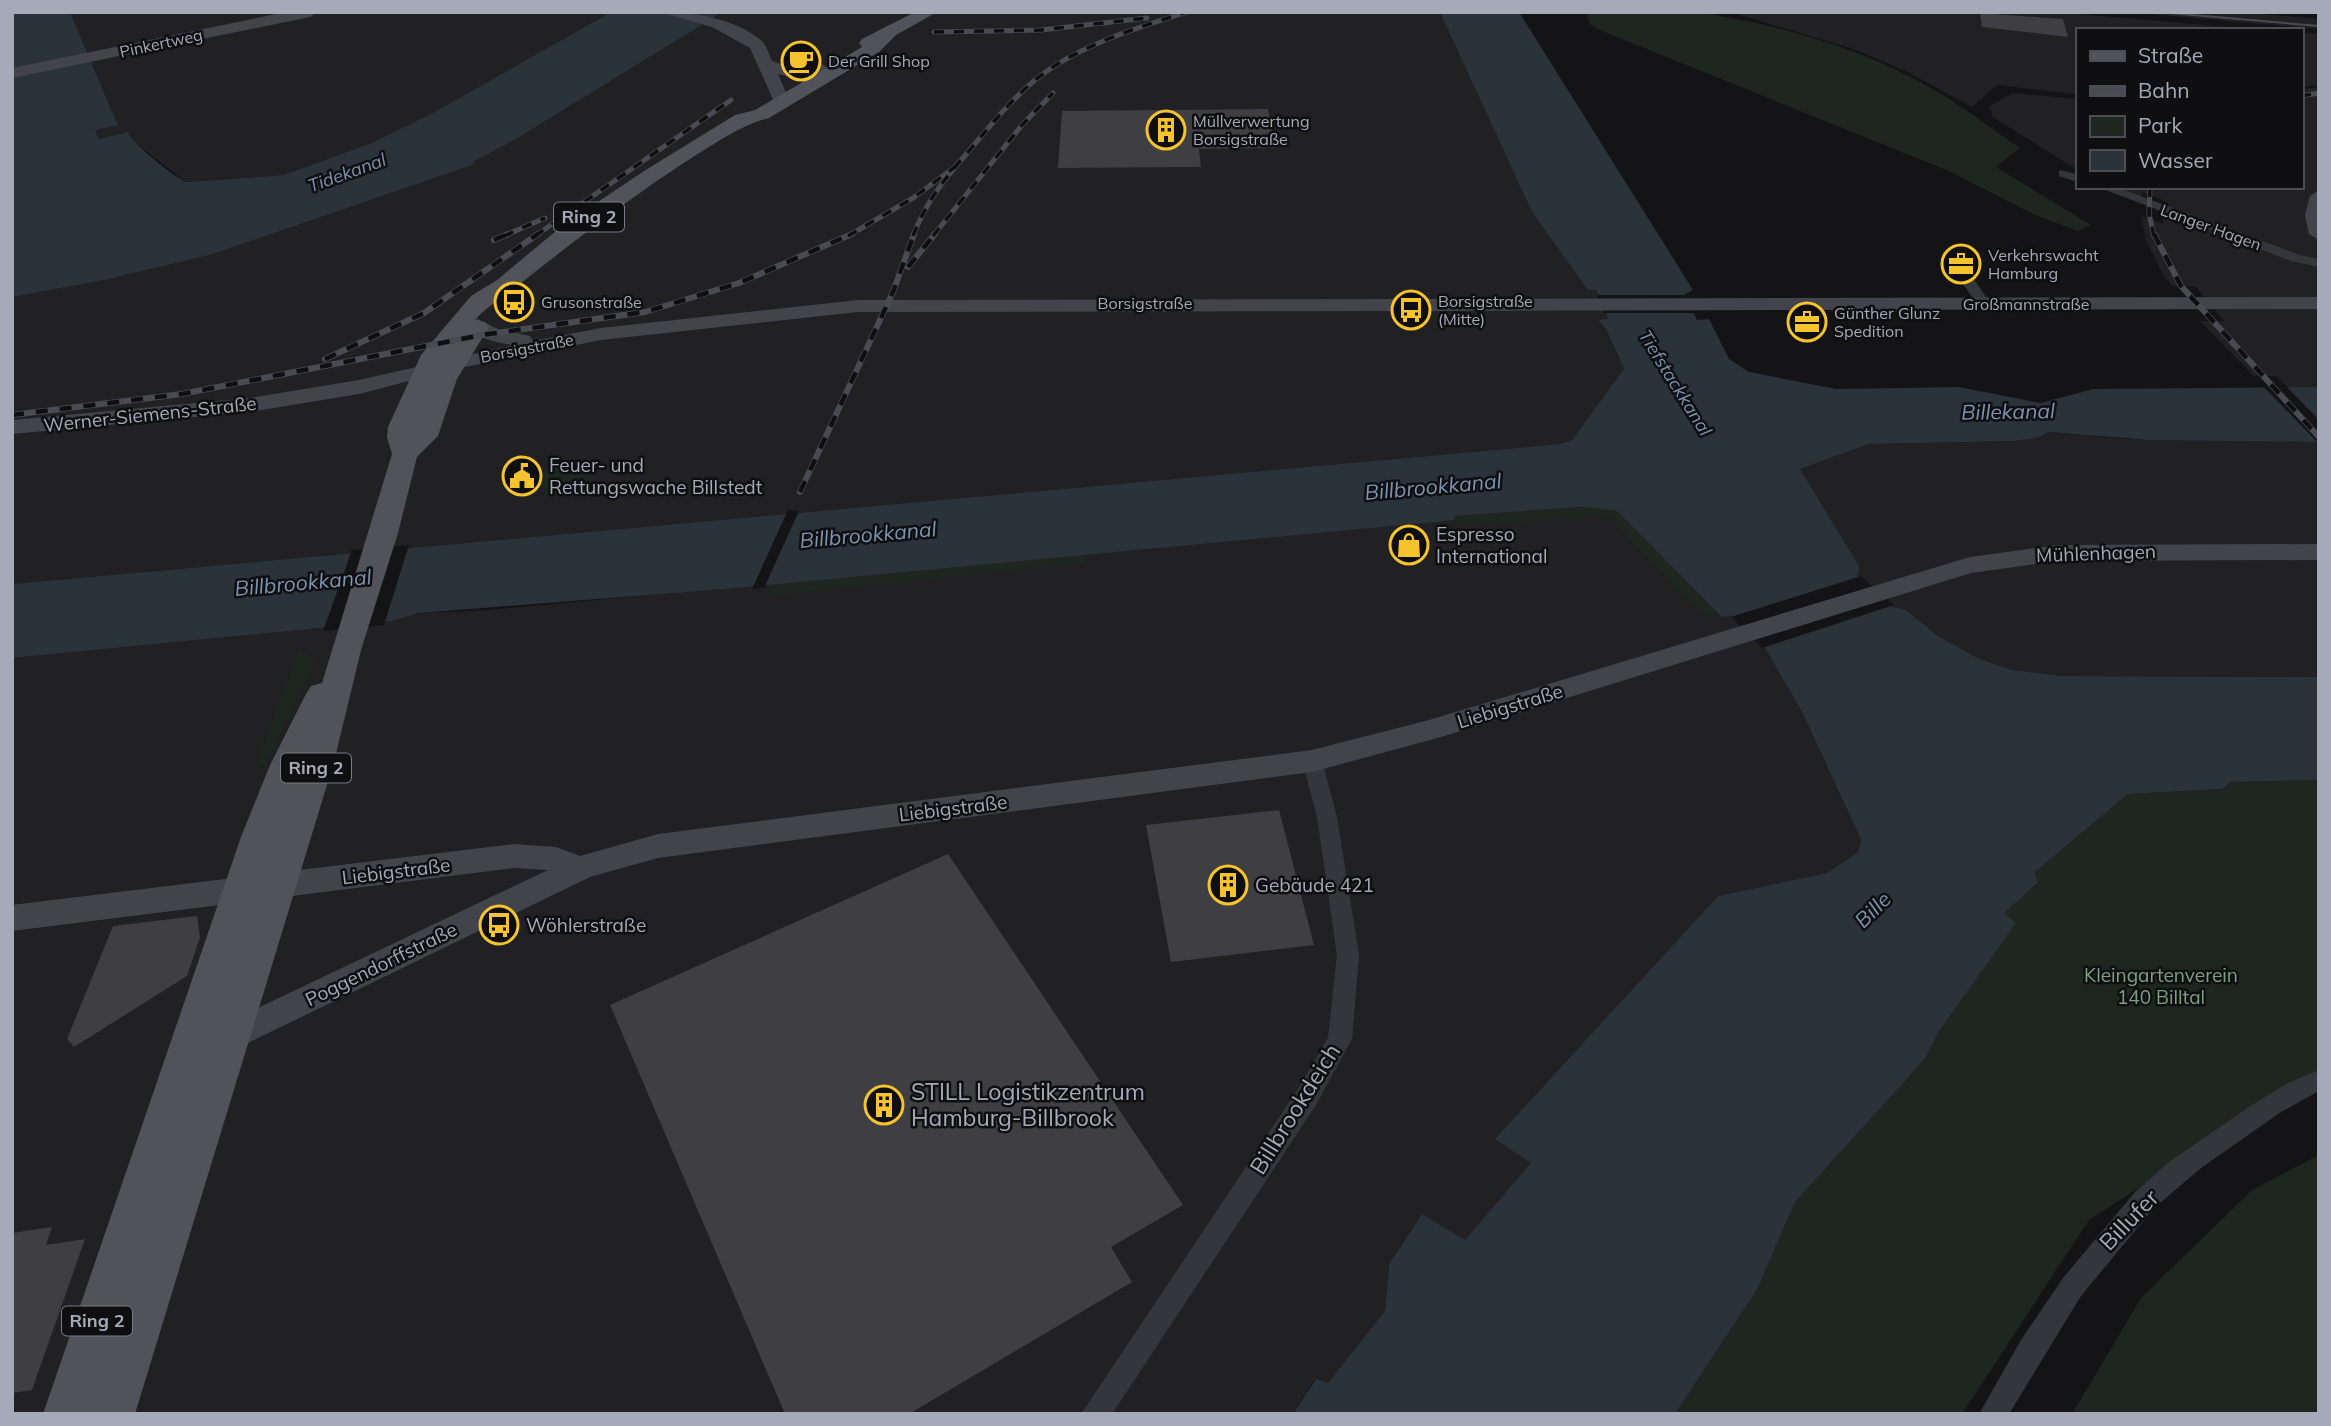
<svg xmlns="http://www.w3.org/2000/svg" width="2331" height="1426" font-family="Mulish,sans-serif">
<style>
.built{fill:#212023}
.green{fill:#1e2620}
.water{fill:#2a323a}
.pier{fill:#141416}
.building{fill:#3e3e43}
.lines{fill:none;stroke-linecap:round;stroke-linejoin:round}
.street{fill:#35363b;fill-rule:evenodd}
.secondary{fill:#43444b;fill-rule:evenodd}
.primary{fill:#51525a;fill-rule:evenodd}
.tram{stroke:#4a4b52;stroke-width:2}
.rail-far1-casing{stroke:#4a4b52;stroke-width:5}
.rail-casing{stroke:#4a4b52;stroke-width:6}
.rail-far1{stroke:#0f0f11;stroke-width:3.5;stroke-dasharray:10;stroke-linecap:butt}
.rail{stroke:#0f0f11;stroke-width:4.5;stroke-dasharray:12;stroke-linecap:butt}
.labels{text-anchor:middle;stroke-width:5;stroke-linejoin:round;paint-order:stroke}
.far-street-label{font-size:16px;fill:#a6a9b7;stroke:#0f0f11}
.far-poi-label{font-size:16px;fill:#a6a9b7;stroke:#0f0f11;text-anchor:start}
.far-water-label{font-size:18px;font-style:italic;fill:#7c94b2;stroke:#0f0f11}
.shield{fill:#0f0f11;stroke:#797b85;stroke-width:2}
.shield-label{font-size:18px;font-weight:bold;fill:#a6a9b7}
.street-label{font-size:19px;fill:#a6a9b7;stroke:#0f0f11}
.poi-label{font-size:19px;fill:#a6a9b7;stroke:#0f0f11;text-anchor:start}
.park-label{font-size:19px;fill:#7ca282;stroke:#0f0f11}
.water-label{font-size:21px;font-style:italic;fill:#7c94b2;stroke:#0f0f11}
.near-poi-label{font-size:23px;fill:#a6a9b7;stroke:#0f0f11;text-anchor:start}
.near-street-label{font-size:23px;fill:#a6a9b7;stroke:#0f0f11}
</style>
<rect width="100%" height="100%" fill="#141416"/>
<g class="built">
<path d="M70,12H611L431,114L371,143L284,175L186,182L129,138L99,139L95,130L118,124Z"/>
<path d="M723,12H1440L1596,290L1608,320H1599L1606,329L1624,370L1572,440L1560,444L12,584V297L100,281L210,255L474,164L472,162L521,136Z"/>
<path d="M1730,12H2054L2263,30H2077V94L1997,85L1972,107L1906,71L1854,49Z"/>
<path d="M2125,12H2239L2319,19V29Z"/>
<path d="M2301,33L2319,34V85L2301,87Z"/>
<path d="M2319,87V387H2287L2276,376H2254L2200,321H2224L2196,287L2172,286L2163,274L2146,240L2141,216L2163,224V200L2142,192V198L2115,187H2301V89Z"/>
<path d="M2013,93L2077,99V170L1993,117L1989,106Z"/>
<path d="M2048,432L2126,439L2319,442V677L2063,676L2012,670L1980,659L1938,636L1905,609L1892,607L1857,576L1800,469L1869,444L2015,441L2039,437Z"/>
<path d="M1617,511L1722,616H1732L1765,648L1802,712L1861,841L1858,852L1827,873L1718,896L1496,1139L1532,1163L1465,1241L1422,1214L1389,1264L1385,1311L1328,1384L1315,1379L1293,1414H12V658L392,621L419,613L479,611L1455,519Z"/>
</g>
<g class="green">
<path d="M1697,12C1780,25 1863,48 1936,91C1965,108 1992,129 2020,148L1996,167L2091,225L2078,231L2035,215L1949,171L1602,31L1590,24L1586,13Z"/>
<path d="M595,464L591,485L537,489L542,469Z"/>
<path d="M1581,507L1617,511L1718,612L1703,617L1608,516L1458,526L1453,516Z"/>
<path d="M1085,555L1086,563L770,596L766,584Z"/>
<path d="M299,649L316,660L265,766L255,767Z"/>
<path d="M2319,780V1075L2306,1080L2089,1220L1962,1414H1675L1757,1290L1795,1202L1925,1059L1939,1031L2015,923L2003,913L2038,884L2035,872L2128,794L2223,789L2230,782Z"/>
<path d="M2319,1155V1414H2072L2141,1298L2252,1190Z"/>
</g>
<g class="water">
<path d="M12,12H70L118,125L95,130L99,139L128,132C130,142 176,178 186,182L284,175L371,143L431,114L611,12H723L521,136L473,162L475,164L210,255L100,281L12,297Z"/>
<path d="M1440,12H1519L1693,290L1685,294L1697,320L1709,319L1729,359L1749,372L1836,389L1959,387L2041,403L2093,389L2319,387V442L2150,440L2048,432L2040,437L2015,441L1869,444L1800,469L1859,566L1858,576L1892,607L1905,609L1938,636L1980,659L2012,670L2063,676L2319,677V780L2230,782L2223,789L2128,794L2035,872L2038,883L2004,913L2016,923L1939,1031L1925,1059L1795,1202L1757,1290L1675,1414H1293L1316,1379L1328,1383L1385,1311L1389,1264L1422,1214L1465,1240L1531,1163L1495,1139L1718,896L1827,873L1858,852L1861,840L1802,712L1765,648L1732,616L1722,617L1617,511L1581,507L1454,516L1455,520L725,589L419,613L392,621L12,658V584L1560,444L1572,440L1624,369L1606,329L1598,320L1608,319L1596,290H1588L1532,212Z"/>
</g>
<g class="pier">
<path d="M1597,295H1686L1695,313H1604Z"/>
<path d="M2261,384H2284L2319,420V444Z"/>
<path d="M788,510L799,511L764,588L752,589Z"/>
<path d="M409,545L384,625L323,631L352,550Z"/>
<path d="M1861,576L1894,605L1762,648L1731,617Z"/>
</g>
<g class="building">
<path d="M1980,13L2063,19L2068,37L1982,27Z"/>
<path d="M1268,109L1275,148L1199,149L1201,167L1058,168L1062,111Z"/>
<path d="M1279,810L1314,945L1171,962L1146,825Z"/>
<path d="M948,854L1183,1205L1111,1247L1132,1282L909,1414H785L610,1005Z"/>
<path d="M197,916L200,937L187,976L74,1047L67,1039L113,926Z"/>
<path d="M52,1227L46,1245L85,1239L32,1390L12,1393V1233Z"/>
</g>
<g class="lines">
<g class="street">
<path d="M2059,170L2077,174V182L2059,176Z"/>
<path d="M2098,187H2116L2300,255L2319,259V267L2291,261Z"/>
<path d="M1968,277L1973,278L1991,304L1989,307H1979L1961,281Z"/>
<path d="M1312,754L1319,756L1322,761L1337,817L1359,955L1352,1039L1316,1105L1112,1414H1081L1298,1089L1328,1038L1337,955L1317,817L1302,761L1305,756Z"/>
<path d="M2319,1070V1091L2281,1112L2201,1168L2153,1209L2081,1296L2009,1414H1979L2021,1340L2063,1278L2135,1192L2169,1162L2252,1105L2286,1084Z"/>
</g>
<g class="secondary">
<path d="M286,12H317L310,17L12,78V68Z"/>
<path d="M660,12C693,12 735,18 762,41C767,46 769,55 772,61L790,67L820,63L828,68C818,78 791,78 778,74L790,102L788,106H776L750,48L712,27Z"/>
<path d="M2319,190V240L2309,234L2305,215L2310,196Z"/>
<path d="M2319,297V309L858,312L601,340L455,369L359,394L250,412L12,434V420L250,398L359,380L513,345C495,342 479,340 468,325L471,321L478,319L500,330L530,336L533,341L601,328L858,300Z"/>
<path d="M2319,544V560L2058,561L1971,573L1441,737L1312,772L658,858L590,877L219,1057L207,1052L202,1042L207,1032L548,870L514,868L12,931V905L514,844L556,847L580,856L658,834L1312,750L1429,720L1970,557L2058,545Z"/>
</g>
<path class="primary" d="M915,12H937L896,35L879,52L769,118C741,125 718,142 693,157C631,197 574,241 516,287C502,299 487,306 475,320L485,322L489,327L457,379L438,436L417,457L398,533L361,650L334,762L135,1414H89L291,794L89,1414H43L241,837L270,765L306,694L311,686L322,683L392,454L387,437L388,427L421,355L471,296L497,280L562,226L644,171L735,115L755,110L862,47L859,43L862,39Z"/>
<path class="tram" d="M2158,12L2319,26"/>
<defs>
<g id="rail-far1">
<path d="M934,32L1041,30L1147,18"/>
<path d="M2301,96L2319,93"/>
<path d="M2150,187L2149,214L2154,236"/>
<path d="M504,236L545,218"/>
<path d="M535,236L731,100"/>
<path d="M848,236L913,198L955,167"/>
<path d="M913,236C926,202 945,178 969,151C990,126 1010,101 1035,80C1077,46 1136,28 1187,12"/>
<path d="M933,236L1022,125L1053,93"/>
</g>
<g id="rail">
<path d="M2154,234L2181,286L2319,437"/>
<path d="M494,240L508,234"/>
<path d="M908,267L935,234"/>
<path d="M325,359L424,313L538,234"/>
<path d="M12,415L182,394L482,335L645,312L739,283L852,234"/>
<path d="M800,492L893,292L914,234"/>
</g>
</defs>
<use href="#rail-far1" class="rail-far1-casing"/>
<use href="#rail" class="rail-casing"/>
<use href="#rail-far1" class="rail-far1"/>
<use href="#rail" class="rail"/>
</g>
<defs>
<symbol id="cafe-ring" viewBox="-11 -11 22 22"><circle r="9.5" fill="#0f0f11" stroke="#f4c32e" stroke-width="1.5"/><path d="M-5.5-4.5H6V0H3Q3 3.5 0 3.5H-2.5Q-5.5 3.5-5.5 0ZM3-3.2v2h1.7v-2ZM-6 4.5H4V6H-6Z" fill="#f4c32e"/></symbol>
<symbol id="building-ring" viewBox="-11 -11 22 22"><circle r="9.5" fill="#0f0f11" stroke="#f4c32e" stroke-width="1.5"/><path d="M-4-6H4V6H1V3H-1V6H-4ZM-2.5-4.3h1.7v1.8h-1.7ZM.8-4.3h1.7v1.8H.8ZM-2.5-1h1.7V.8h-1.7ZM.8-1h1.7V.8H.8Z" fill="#f4c32e"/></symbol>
<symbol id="office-ring" viewBox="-11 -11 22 22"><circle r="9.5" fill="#0f0f11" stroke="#f4c32e" stroke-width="1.5"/><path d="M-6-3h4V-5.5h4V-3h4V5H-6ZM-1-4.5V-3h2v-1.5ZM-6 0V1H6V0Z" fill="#f4c32e"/></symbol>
<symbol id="bus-ring" viewBox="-11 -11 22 22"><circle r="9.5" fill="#0f0f11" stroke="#f4c32e" stroke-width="1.5"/><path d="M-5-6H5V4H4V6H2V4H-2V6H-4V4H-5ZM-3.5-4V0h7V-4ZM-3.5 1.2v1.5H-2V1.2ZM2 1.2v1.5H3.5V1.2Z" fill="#f4c32e"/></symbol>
<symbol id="civic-ring" viewBox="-11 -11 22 22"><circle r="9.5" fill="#0f0f11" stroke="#f4c32e" stroke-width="1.5"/><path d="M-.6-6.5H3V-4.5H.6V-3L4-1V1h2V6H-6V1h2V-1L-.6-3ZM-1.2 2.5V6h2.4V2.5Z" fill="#f4c32e"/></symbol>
<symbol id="shop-ring" viewBox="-11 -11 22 22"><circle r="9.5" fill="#0f0f11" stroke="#f4c32e" stroke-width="1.5"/><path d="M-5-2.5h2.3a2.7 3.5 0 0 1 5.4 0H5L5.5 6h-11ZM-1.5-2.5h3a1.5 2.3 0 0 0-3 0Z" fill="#f4c32e"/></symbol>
</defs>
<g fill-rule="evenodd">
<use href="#cafe-ring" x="779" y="39" width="44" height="44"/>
<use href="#building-ring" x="1144" y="108" width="44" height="44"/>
<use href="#office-ring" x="1939" y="242" width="44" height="44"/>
<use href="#bus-ring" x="492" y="280" width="44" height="44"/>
<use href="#bus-ring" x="1389" y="288" width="44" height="44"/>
<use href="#office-ring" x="1785" y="300" width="44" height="44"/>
<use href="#civic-ring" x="500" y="454" width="44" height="44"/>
<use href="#shop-ring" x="1387" y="523" width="44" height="44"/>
<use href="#building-ring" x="1206" y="863" width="44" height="44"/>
<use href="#bus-ring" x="477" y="903" width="44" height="44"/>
<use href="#building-ring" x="862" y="1083" width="44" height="44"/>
</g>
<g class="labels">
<g class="far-street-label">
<text transform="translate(161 43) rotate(-12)" y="6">Pinkertweg</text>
<text transform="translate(2211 227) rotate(20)" y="6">Langer Hagen</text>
<text x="1145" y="309">Borsigstraße</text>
<text x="2026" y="310">Großmannstraße</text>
<text transform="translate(527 348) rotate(-11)" y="6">Borsigstraße</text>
</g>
<g class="far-poi-label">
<text x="828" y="67">Der Grill Shop</text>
<text x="1193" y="127">Müllverwertung<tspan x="1193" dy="18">Borsigstraße</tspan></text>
<text x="1988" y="261">Verkehrswacht<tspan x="1988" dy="18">Hamburg</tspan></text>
<text x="1438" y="307">Borsigstraße<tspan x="1438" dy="18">(Mitte)</tspan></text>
<text x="541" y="308">Grusonstraße</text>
<text x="1834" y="319">Günther Glunz<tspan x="1834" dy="18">Spedition</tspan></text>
</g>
<g class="far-water-label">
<text transform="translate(347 173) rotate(-20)" y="6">Tidekanal</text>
<text transform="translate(1675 383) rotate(58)" y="6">Tiefstackkanal</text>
</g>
<g class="shield">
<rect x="554" y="202.5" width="70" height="29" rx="5"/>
<rect x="281" y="753.5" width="70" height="29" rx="5"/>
<rect x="62" y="1306.5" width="70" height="29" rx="5"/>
</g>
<g class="shield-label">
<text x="589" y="223">Ring 2</text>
<text x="316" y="774">Ring 2</text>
<text x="97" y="1327">Ring 2</text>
</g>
<g class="street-label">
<text transform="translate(150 414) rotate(-6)" y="7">Werner-Siemens-Straße</text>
<text transform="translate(2096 553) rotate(-2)" y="7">Mühlenhagen</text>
<text transform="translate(1510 706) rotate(-17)" y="7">Liebigstraße</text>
<text transform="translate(953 808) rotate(-7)" y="7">Liebigstraße</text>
<text transform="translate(396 871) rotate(-7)" y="7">Liebigstraße</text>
<text transform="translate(381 964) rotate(-26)" y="7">Poggendorffstraße</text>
</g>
<g class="poi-label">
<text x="549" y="472">Feuer- und<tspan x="549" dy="22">Rettungswache Billstedt</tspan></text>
<text x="1436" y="541">Espresso<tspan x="1436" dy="22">International</tspan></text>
<text x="1255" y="892">Gebäude 421</text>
<text x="526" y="932">Wöhlerstraße</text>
</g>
<g class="park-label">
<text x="2161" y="982">Kleingartenverein<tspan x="2161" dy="22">140 Billtal</tspan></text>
</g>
<g class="water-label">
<text transform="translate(2008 412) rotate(-1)" y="7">Billekanal</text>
<text transform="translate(1433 487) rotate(-5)" y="7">Billbrookkanal</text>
<text transform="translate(868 535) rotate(-5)" y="7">Billbrookkanal</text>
<text transform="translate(303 583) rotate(-5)" y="7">Billbrookkanal</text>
<text transform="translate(1873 910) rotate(-45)" y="7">Bille</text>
</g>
<g class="near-poi-label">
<text x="911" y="1100">STILL Logistikzentrum<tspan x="911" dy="26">Hamburg-Billbrook</tspan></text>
</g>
<g class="near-street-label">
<text transform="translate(1295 1109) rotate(-58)" y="8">Billbrookdeich</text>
<text transform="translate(2129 1220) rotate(-46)" y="8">Billufer</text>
</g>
</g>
<rect width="2331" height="1426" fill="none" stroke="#a6a9b7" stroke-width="28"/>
<rect x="2076" y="28" width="228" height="161" fill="#0f0f11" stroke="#4b4d53" stroke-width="2"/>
<rect x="2090" y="51" width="35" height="10" fill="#51525a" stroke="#4b4d53" stroke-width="2"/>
<text x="2138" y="63" font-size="21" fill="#a6a9b7">Straße</text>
<rect x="2090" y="86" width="35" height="10" fill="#4a4b52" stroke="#4b4d53" stroke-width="2"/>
<text x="2138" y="98" font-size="21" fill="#a6a9b7">Bahn</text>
<rect x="2090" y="116" width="35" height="21" fill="#1e2620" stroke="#4b4d53" stroke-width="2"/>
<text x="2138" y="133" font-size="21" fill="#a6a9b7">Park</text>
<rect x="2090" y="150" width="35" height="21" fill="#2a323a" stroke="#4b4d53" stroke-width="2"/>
<text x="2138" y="168" font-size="21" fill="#a6a9b7">Wasser</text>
</svg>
